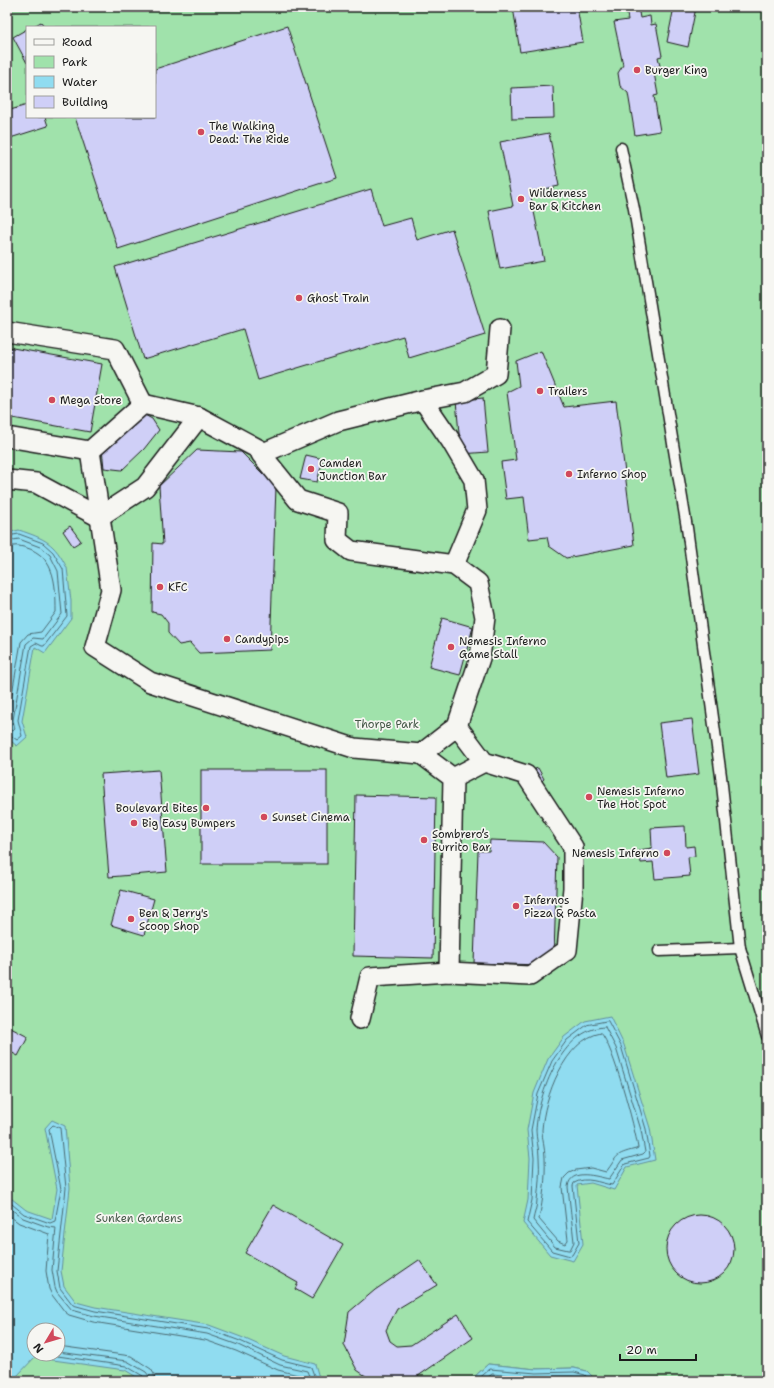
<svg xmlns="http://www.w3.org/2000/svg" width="774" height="1388" font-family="'Shantell Sans',sans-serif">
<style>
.green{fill:#a0e2ab;stroke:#5e7f64;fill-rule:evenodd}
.water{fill:#90dcf0;stroke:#628f9b;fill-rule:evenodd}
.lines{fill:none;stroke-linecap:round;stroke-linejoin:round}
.shore{stroke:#4a6971;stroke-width:1}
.building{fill:#cfcff7;stroke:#1c1c1c}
.lane-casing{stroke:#1c1c1c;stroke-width:13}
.street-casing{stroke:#1c1c1c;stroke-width:22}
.lane{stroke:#f6f6f2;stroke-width:10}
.street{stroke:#f6f6f2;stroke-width:19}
.poi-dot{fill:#d1495b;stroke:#f6f6f2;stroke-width:1.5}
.labels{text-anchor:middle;stroke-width:3.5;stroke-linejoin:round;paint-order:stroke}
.poi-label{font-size:11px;fill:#1c1c1c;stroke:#f6f6f2;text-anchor:start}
.park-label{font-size:11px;fill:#445747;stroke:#f6f6f2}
</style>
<rect width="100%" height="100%" fill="#eaeaf4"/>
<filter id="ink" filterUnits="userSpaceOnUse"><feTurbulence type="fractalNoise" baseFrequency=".025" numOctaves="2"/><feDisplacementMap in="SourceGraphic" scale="8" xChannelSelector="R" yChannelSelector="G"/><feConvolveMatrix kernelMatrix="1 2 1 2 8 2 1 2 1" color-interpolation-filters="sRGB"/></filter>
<g filter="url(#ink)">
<path class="green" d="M7,7H767V1381H597L587,1371L574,1368L536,1369L488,1364L470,1381H7ZM27,27H155V117H27ZM34,1330H58V1354H34Z"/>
<g class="water">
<path d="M19,530C45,539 54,542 67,568L71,601V618L45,653L35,647L22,721L27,737L17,746L7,738V533Z"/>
<path d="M610,1016L624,1045L650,1128L655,1160L627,1167L614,1190L591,1183L577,1185L583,1244L573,1261L550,1255L523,1223L528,1200L530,1158L527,1130L534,1093L548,1059L564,1037L585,1021Z"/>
<path d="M52,1120L65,1126L70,1188L61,1271L64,1286L76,1302L95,1307L209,1325L241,1337L284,1356L315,1364L320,1381H143L125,1370L53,1360L36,1356L16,1377L14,1381H7V1195L26,1210L52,1219L57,1189L45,1128ZM34,1330H58V1354H34Z"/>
<path d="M488,1364L536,1369L574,1368L587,1371L597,1381H470Z"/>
</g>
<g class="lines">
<g class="shore">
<path d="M7,536L19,534L43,543L53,552L63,569L67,616L44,646H42L36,643L31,646L18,720L22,736L17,740L10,735H7"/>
<path d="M7,541L19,539L40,547L50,555L58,571L62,614L43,639L33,638L26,644L13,720L15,729L13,731L7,730"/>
<path d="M7,547C11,547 15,545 19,546C55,552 56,583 56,612L41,632L28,634L21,642L7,723"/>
<path d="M608,1021L621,1046L646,1129L650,1156L649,1158L625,1164L612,1185C599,1183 587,1176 574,1183L573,1186L579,1243L572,1255L570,1256L552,1251L527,1222L532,1200L534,1158L531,1130L538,1094L552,1061L567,1040L587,1025Z"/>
<path d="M605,1027L616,1048L641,1130L645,1152L643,1154L622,1160L609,1179C598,1177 570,1167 568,1187L574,1242L570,1250H568L555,1247L533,1220C534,1214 537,1207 537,1200C539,1186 540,1171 539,1157C539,1148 536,1139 536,1130C538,1094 562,1028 605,1027Z"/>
<path d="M601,1033C613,1045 635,1128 638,1148L636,1149C613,1155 619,1155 606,1172L591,1168L576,1170L569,1173L564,1178L562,1187L568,1240L565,1244L558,1241L539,1219C543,1199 546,1178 545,1158C545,1148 542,1139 542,1130C544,1098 565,1039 601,1033Z"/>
<path d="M7,1200L24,1214L50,1223L55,1221L61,1189L49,1129L53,1125L60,1128L66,1188L57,1271L60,1288L73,1305L95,1311L208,1329L240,1341L282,1360L311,1367L316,1381"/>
<path d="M7,1206L23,1218L48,1227L56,1228L52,1270L55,1287L57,1292L72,1310L94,1316L207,1334L238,1345L280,1365L307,1371L311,1381"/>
<path d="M7,1214L19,1223L49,1234L46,1271L49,1289L52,1295L65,1312L69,1315L93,1322L205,1340L236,1351L278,1370L302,1376L305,1381"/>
<path d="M58,1346L131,1356L151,1369L154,1374L155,1381"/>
<path d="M58,1352L127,1361L146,1372L149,1376V1381"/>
<path d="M44,1354L126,1366L143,1376L144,1381"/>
<path d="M476,1381L490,1369L536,1373L574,1372L585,1375L591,1381"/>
<path d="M483,1381L492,1374L536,1378L573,1377L584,1381"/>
</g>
</g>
<g class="building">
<path d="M513,7H577L583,42L520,52Z"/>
<path d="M626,7H638L640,18L650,16L651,25L656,24L662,56L658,57L660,66L653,67L658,95L654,96L660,131L635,135L628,93L620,86L618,73L623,65L614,22L628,20Z"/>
<path d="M674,7H696L688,47L667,42Z"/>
<path d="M41,22L44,27H32Z"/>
<path d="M287,26L337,178L118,249L75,117H155V69Z"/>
<path d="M27,29V63L13,37Z"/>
<path d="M553,86L554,118L512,119L511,88Z"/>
<path d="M27,105V117H45L48,126L7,139V111Z"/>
<path d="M549,133L559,186L530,192L544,261L500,269L489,211L513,206L500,142Z"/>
<path d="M371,189L382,226L411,218L417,240L452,229L485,335L409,358L403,336L258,380L243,329L143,359L115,267Z"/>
<path d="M7,347L102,364L90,432L7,417Z"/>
<path d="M541,351L564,407L616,401L634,545L566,558L549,546L547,537L529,539L524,497L506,499L501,462L516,460L507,392L519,386L516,361Z"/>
<path d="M483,398L488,452L461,454L456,401Z"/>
<path d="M141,413L152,419L159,430L144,449L122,470L104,468L102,449Z"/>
<path d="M197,450L241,452L276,487L270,650L199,653L190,643L179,645L168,633V623L161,614L152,612L153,543L163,544L159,486Z"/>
<path d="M306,455L323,459L317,482L300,479Z"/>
<path d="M70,526L81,541L73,546L63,531Z"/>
<path d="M442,618L473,627L460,675L429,667Z"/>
<path d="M692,719L699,774L666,778L659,723Z"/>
<path d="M538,768L544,779L542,781L535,769Z"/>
<path d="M159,770L167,872L109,877L101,774Z"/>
<rect x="201" y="770" width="126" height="94"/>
<path d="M356,795L436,797L433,958L353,956Z"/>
<path d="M685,826L686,847L694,846L695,856L688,857L690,876L655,879L653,862L641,863L639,850L652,848L651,828Z"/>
<path d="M490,840L543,842L557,857L554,955H542L541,965L474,963L478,851H489Z"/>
<path d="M121,890L154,899L144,935L111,925Z"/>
<path d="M7,1026L28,1037L18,1056L7,1050Z"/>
<path d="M273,1205L343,1245L312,1299L295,1289L298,1283L245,1253Z"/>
<circle cx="700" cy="1249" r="34"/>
<path d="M419,1260L437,1285L397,1309L386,1330L390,1341L397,1346L411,1345L458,1314L473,1338L411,1381H373L357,1370L344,1345L349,1312L375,1290Z"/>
</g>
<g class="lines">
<defs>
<g id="lane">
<path d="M621,148L634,209L687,528L721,776L740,948L767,1036"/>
<path d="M659,951L740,948"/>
</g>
<g id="street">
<path d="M7,332L115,349L143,404"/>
<path d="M423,400L451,441L474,480L477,510L454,565"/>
<path d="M7,437L90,451L143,404L199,417"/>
<path d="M90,451L111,590L95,647L150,682L354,748L421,754L457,726L480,658L485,617L478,583L454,565L351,551L337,540L338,513L298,500L261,454L338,421L423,400L465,392L496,374L500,329"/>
<path d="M7,480L36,483L99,517L145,487L199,417L264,452"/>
<path d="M421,754L453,778L449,972"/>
<path d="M453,778L484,762"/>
<path d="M360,1019L370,977L449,972L530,976L567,950L573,888V847L526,775L484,762L457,726"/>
</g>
</defs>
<use href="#lane" class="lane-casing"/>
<use href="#street" class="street-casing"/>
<use href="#lane" class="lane"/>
<use href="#street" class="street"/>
</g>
</g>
<g class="poi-dot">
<circle cx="637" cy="70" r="4"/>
<circle cx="201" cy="132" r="4"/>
<circle cx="521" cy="199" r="4"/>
<circle cx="299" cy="298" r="4"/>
<circle cx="540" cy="391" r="4"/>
<circle cx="52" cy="400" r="4"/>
<circle cx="311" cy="469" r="4"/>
<circle cx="569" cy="474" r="4"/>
<circle cx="160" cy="587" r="4"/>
<circle cx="227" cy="639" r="4"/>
<circle cx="451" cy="647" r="4"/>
<circle cx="589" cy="797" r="4"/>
<circle cx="206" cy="808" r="4"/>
<circle cx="264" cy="817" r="4"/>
<circle cx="134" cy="823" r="4"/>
<circle cx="424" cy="840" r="4"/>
<circle cx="667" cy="853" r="4"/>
<circle cx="516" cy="906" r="4"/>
<circle cx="131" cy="919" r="4"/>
</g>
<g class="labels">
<g class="poi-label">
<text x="645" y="74">Burger King</text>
<text x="209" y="130">The Walking<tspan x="209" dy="13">Dead: The Ride</tspan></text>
<text x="529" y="197">Wilderness<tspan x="529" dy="13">Bar &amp; Kitchen</tspan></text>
<text x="307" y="302">Ghost Train</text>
<text x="548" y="395">Trailers</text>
<text x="60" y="404">Mega Store</text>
<text x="319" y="467">Camden<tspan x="319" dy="13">Junction Bar</tspan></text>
<text x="577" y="478">Inferno Shop</text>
<text x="168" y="591">KFC</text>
<text x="235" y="643">Candypips</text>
<text x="459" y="645">Nemesis Inferno<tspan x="459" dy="13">Game Stall</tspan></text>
<text x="597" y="795">Nemesis Inferno<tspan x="597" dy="13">The Hot Spot</tspan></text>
<text x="198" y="812" text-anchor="end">Boulevard Bites</text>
<text x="272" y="821">Sunset Cinema</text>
<text x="142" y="827">Big Easy Bumpers</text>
<text x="432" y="838">Sombrero’s<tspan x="432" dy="13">Burrito Bar</tspan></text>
<text x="659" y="857" text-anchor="end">Nemesis Inferno</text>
<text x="524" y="904">Infernos<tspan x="524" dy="13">Pizza &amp; Pasta</tspan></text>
<text x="139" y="917">Ben &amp; Jerry's<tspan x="139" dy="13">Scoop Shop</tspan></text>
</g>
<g class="park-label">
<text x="387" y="728">Thorpe Park</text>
<text x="139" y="1222">Sunken Gardens</text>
</g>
</g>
<rect width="774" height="1388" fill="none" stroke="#f6f6f2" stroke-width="24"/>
<rect x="12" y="12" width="750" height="1364" fill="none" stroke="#1c1c1c" stroke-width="1.5" filter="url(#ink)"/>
<rect x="26" y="26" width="130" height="92" fill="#f6f6f2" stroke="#9f9f9c"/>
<rect x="34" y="39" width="20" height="6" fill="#f6f6f2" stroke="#9f9f9c"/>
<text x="62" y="46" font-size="12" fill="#1c1c1c">Road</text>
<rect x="34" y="56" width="20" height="12" fill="#a0e2ab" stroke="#9f9f9c"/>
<text x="62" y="66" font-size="12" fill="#1c1c1c">Park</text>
<rect x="34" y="76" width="20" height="12" fill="#90dcf0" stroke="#9f9f9c"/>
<text x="62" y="86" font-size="12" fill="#1c1c1c">Water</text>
<rect x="34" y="96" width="20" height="12" fill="#cfcff7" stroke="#9f9f9c"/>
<text x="62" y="106" font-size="12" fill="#1c1c1c">Building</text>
<g transform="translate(46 1342) rotate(232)"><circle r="19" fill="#f6f6f2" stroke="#9f9f9c"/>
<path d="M0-3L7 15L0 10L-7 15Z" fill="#d1495b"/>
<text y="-6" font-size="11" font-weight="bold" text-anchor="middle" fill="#1c1c1c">N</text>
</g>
<path d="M620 1354v6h76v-6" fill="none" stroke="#1c1c1c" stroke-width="2"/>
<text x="626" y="1354" font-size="12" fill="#1c1c1c" stroke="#f6f6f2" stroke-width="3" paint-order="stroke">20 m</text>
</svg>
